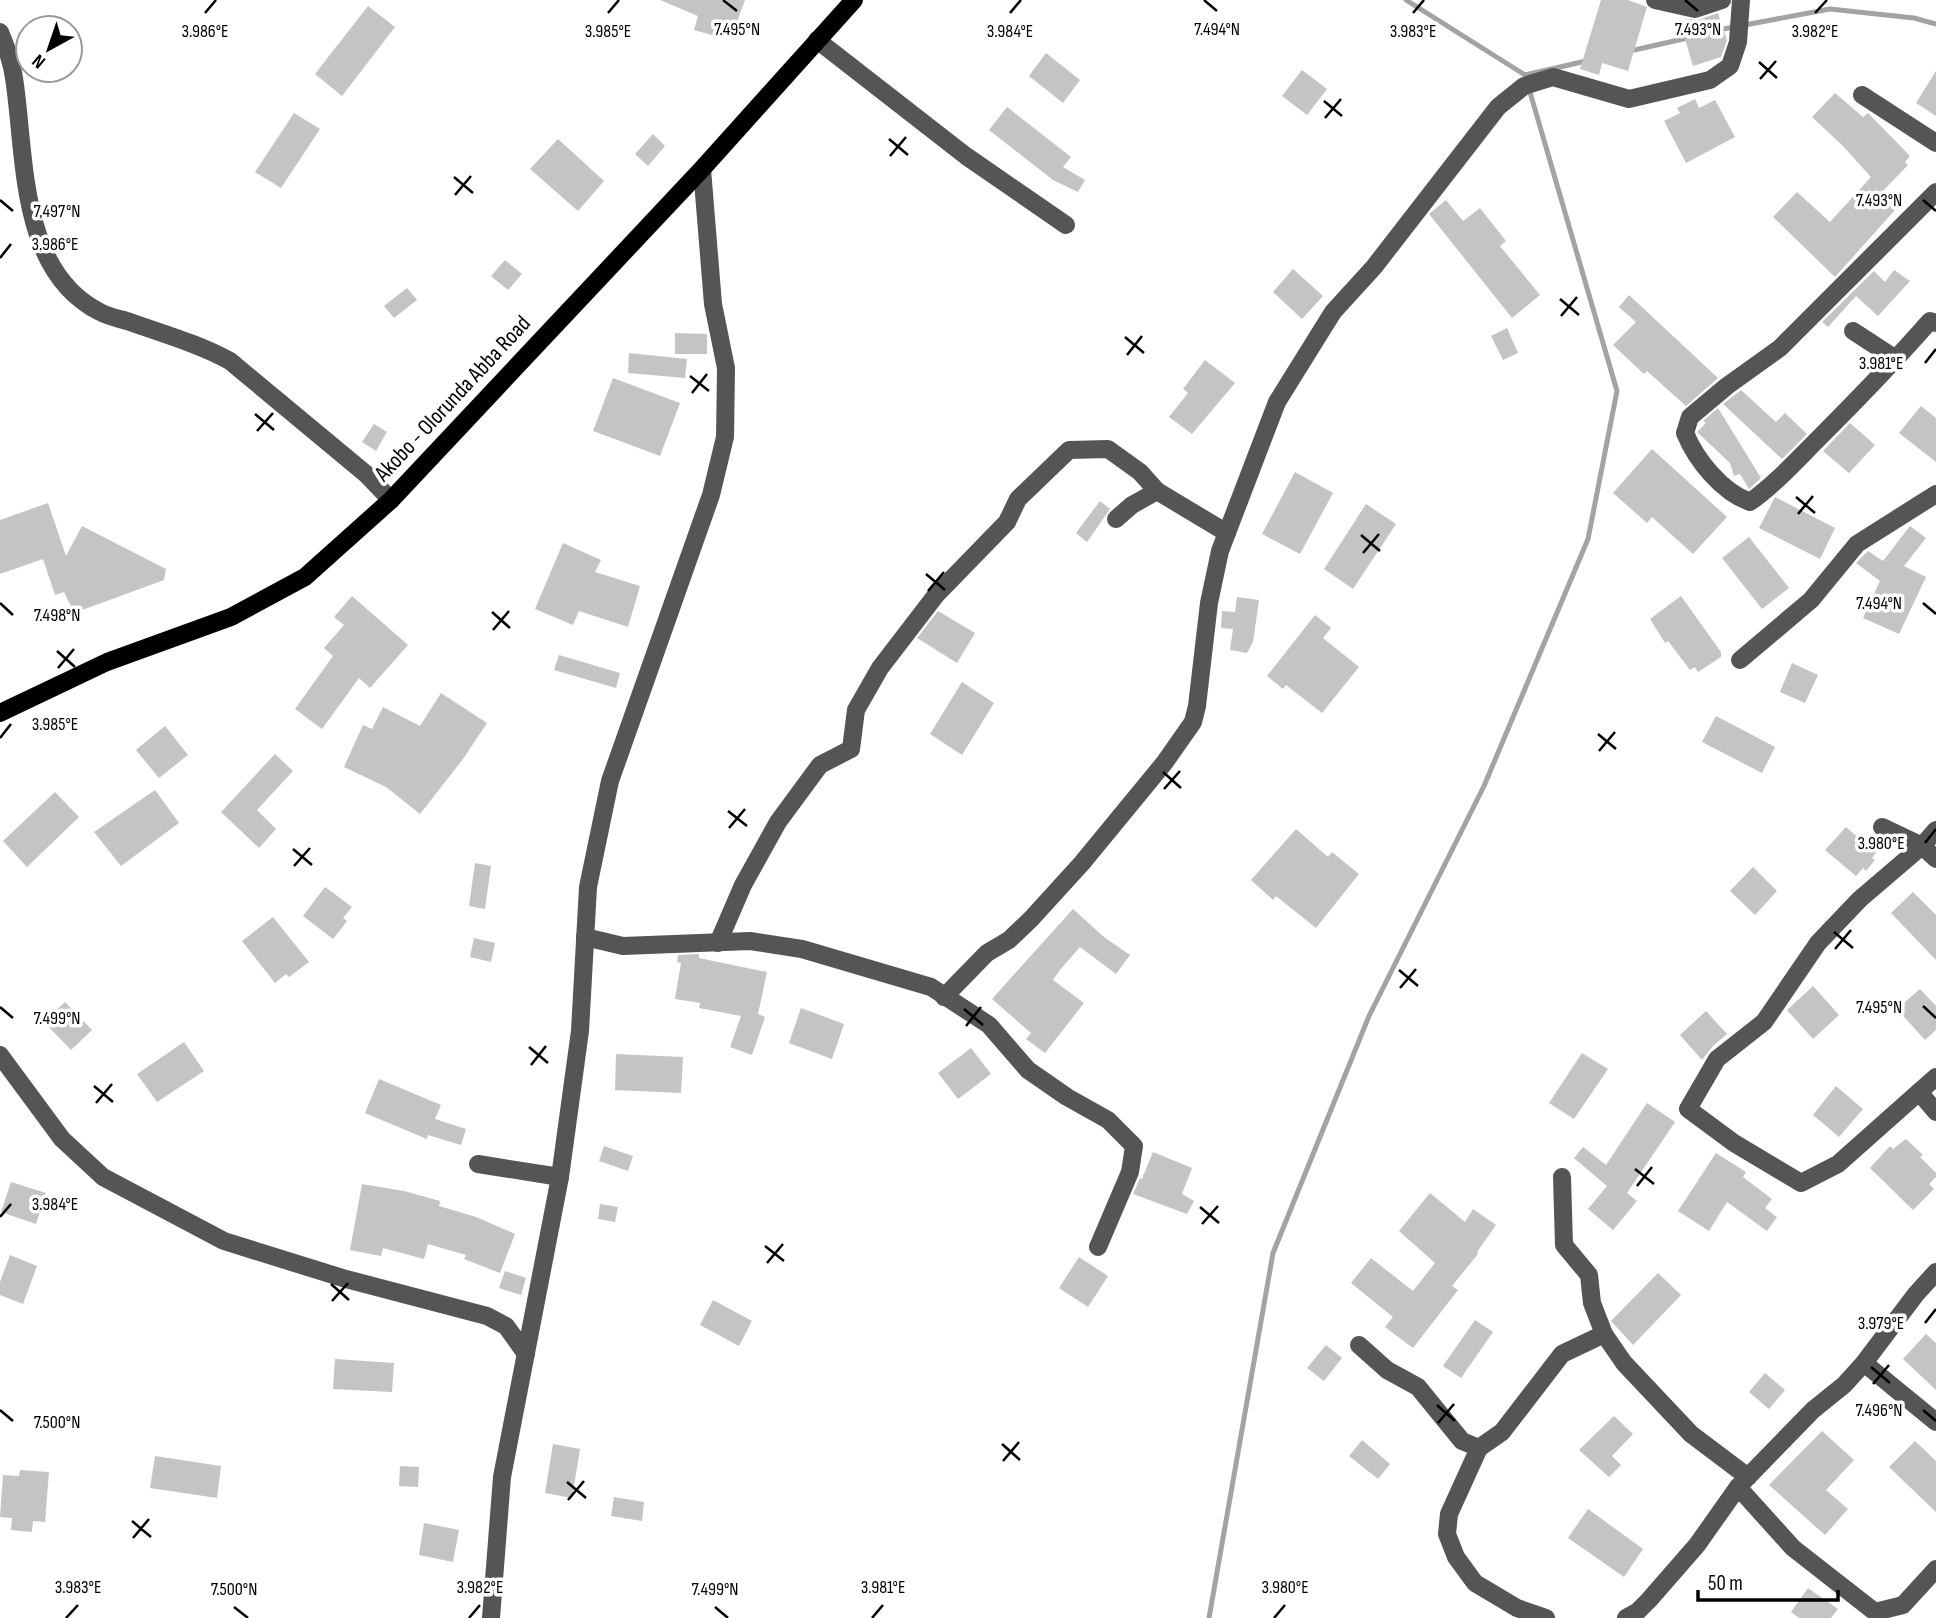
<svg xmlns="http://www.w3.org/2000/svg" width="1936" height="1618" font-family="'Sofia Sans Condensed',sans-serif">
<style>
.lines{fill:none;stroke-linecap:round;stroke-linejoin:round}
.stream{stroke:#a3a3a3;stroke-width:5}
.building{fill:#c4c4c4}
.minor{stroke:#555;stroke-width:18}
.major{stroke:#000;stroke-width:18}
.ticks{fill:none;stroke:#000;stroke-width:2.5}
.labels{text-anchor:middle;stroke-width:7;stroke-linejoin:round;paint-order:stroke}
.street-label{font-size:23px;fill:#000;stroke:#fff}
.ticks-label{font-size:18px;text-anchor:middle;fill:#000;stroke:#fff;stroke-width:7;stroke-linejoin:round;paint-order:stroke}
</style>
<rect width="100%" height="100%" fill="#fff"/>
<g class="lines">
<g class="stream">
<path d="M1406,0L1525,75L1586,61"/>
<path d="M1718,30L1830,9L1914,18L1936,24"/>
<path d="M1630,51L1692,37"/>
<path d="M1209,1618L1273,1253L1369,1016L1484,786L1588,539L1617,391L1525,75"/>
</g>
</g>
<g class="building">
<path d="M660,0H745L734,30L719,24L715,36L694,30L698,16Z"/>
<path d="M1601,0H1628L1647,7L1628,71L1602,63L1599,75L1580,69Z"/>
<path d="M368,6L395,27L342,96L315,74Z"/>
<path d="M1718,13L1727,40L1721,57L1693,66L1685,39L1689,36L1686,19L1698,20Z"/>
<path d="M1046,53L1080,80L1063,103L1029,76Z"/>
<path d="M1302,70L1327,89L1307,115L1282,96Z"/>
<path d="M1936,71V116L1916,103Z"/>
<path d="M1835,93L1863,117L1868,113L1910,156L1905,162L1908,165L1879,195L1895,210L1835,277L1773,217L1797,192L1830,222L1871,177L1842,145L1812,117Z"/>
<path d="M1695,99L1699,108L1715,100L1735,137L1686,163L1664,121L1680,113L1677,108Z"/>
<path d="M1007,107L1071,157L1063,167L1085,180L1078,192L1053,180L989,130Z"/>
<path d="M294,113L320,129L281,188L255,172Z"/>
<path d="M653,134L665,146L648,166L635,154Z"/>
<path d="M558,139L604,181L578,211L530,169Z"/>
<path d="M1446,200L1463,221L1480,208L1506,241L1500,246L1540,295L1512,318L1429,214Z"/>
<path d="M505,260L522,274L508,290L491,276Z"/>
<path d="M1293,269L1323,296L1302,319L1273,292Z"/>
<path d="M1894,270L1910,281L1878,316L1856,296L1828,327L1822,322L1874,271L1885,282Z"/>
<path d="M407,288L417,300L394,318L384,306Z"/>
<path d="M1629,295L1718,378L1686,406L1647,371L1644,374L1613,345L1636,322L1619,307Z"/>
<path d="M1507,328L1518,353L1503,360L1491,336Z"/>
<path d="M675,333L707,334V354H675Z"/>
<path d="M629,353L687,359L685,378L628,373Z"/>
<path d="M1205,360L1235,383L1192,434L1169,417L1188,393L1183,389Z"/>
<path d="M613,378L680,403L660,456L593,431Z"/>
<path d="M1741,390L1776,422L1785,413L1807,434L1782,459L1723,404Z"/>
<path d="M1921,406L1936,418V462L1899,433Z"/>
<path d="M1718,408L1761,478L1749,489L1740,474L1734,476L1730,463L1697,432L1706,423L1703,421Z"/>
<path d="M1850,423L1875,445L1849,473L1823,451Z"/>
<path d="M374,424L387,432L376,451L362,442Z"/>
<path d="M1652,449L1727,517L1693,554L1652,517L1647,523L1613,493Z"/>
<path d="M1295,472L1333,493L1300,554L1262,534Z"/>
<path d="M1775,497L1835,528L1820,559L1759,528Z"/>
<path d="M1100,501L1110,509L1087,542L1076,533Z"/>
<path d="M48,503L66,556L82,526L166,569L164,580L74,613L64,592L55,595L43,559L0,574V520Z"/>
<path d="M1366,504L1396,524L1353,589L1324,569Z"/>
<path d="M1910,526L1926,538L1904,566L1926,577L1899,634L1863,618L1880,581L1856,563L1868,551L1883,561Z"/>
<path d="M1749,537L1789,588L1762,609L1722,558Z"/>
<path d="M563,543L601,560L595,572L640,586L628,627L579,611L573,625L535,609Z"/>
<path d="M352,596L408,645L370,688L359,678L322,729L295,709L333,656L324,648L344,625L334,617Z"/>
<path d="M1681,596L1721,652V657L1698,672L1695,667L1690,670L1668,641L1665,643L1650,619Z"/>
<path d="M1237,597L1259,600L1253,642L1247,653L1230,650L1233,629L1221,628L1222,611L1235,612Z"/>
<path d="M938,611L975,633L957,663L917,638Z"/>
<path d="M1315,615L1331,628L1323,638L1359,667L1322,713L1286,685L1283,689L1267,676Z"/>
<path d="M559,655L620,673L616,688L554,670Z"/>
<path d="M1792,663L1818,675L1805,703L1780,692Z"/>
<path d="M962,682L994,703L962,755L930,734Z"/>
<path d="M441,693L487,723L463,759L420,814L386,787L344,767L363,725L372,729L383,707L420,726Z"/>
<path d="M1716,716L1775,747L1762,773L1702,742Z"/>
<path d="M165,726L188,755L159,778L136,750Z"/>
<path d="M275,754L293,771L257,810L276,829L259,848L221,812Z"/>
<path d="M155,790L179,823L121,866L94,832Z"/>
<path d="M55,792L79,817L27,867L3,841Z"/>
<path d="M1846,827L1876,853L1872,858L1875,860L1866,871L1863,868L1856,876L1825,850Z"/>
<path d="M1296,829L1328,857L1332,852L1359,874L1316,928L1276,896L1273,900L1251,880Z"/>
<path d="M475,863L491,866L485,909L469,906Z"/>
<path d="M1753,867L1777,891L1755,915L1730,891Z"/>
<path d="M325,887L352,907L343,918L347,921L333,939L303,916Z"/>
<path d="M1913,892L1936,915V960L1891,913Z"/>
<path d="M1073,909L1104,937L1130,955L1116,974L1080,947L1059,971L1053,980L1084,1003L1045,1053L1026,1039L1031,1033L992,999Z"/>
<path d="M273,917L309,962L289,977L286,974L275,983L242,941Z"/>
<path d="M474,938L495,943L491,962L470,957Z"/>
<path d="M699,954V958L767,972L758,1014L765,1017L752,1055L730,1047L741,1016L699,1008L700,1003L675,999L681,963L677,962L678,955Z"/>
<path d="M1813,986L1839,1015L1813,1039L1787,1010Z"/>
<path d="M1920,989L1936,1006V1030L1925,1040L1897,1009Z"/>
<path d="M65,1002L92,1030L71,1050L44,1022Z"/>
<path d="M801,1008L844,1024L832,1059L789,1043Z"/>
<path d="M1706,1011L1727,1034L1713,1046L1702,1060L1680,1035Z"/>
<path d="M184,1042L204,1071L157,1102L137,1074Z"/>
<path d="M971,1048L991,1074L958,1099L938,1073Z"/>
<path d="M1582,1053L1608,1069L1574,1119L1549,1103Z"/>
<path d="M616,1054L683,1057L681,1093L615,1090Z"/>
<path d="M379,1079L441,1105L435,1119L466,1129L461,1145L428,1135L427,1139L365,1113Z"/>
<path d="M1836,1086L1863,1109L1839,1137L1813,1115Z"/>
<path d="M1647,1103L1675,1122L1627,1193L1637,1201L1613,1230L1588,1209L1607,1186L1574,1158L1583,1147L1606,1165Z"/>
<path d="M1906,1139L1923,1155L1920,1157L1936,1173V1177L1929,1184L1934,1189L1913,1210L1870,1168L1890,1146L1893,1149Z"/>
<path d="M604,1146L633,1156L628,1171L599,1161Z"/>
<path d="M1153,1152L1192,1168L1182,1194L1194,1201L1187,1214L1133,1194L1140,1178L1142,1179Z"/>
<path d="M1716,1153L1746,1172L1743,1177L1772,1199L1765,1208L1777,1217L1767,1231L1727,1202L1709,1231L1678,1211Z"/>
<path d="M11,1182L46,1193L36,1224L1,1212Z"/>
<path d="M362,1184L404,1191L440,1201L439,1206L476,1217L515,1234L500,1273L464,1259L466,1255L428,1244L424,1259L383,1248L381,1256L350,1250Z"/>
<path d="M1430,1193L1465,1222L1473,1209L1496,1225L1477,1252L1478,1254L1452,1286L1458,1290L1413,1348L1385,1327L1393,1317L1351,1283L1371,1258L1413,1291L1435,1263L1399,1231Z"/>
<path d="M600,1204L618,1207L615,1222L598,1219Z"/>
<path d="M10,1255L37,1266L23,1304L0,1295V1282Z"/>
<path d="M1079,1257L1108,1276L1088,1307L1059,1288Z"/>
<path d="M505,1271L526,1278L521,1295L499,1288Z"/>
<path d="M1658,1273L1681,1295L1633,1345L1611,1321Z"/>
<path d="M713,1300L752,1321L739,1346L700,1325Z"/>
<path d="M1475,1320L1493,1332L1461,1378L1443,1366Z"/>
<path d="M1926,1334L1936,1343V1390L1903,1359Z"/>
<path d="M1326,1345L1342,1358L1324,1381L1307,1368Z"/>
<path d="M335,1359L394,1363L392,1392L333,1389Z"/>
<path d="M1765,1373L1785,1390L1769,1409L1749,1392Z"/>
<path d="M1614,1416L1633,1434L1612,1456L1621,1465L1609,1477L1579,1450Z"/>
<path d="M1822,1431L1854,1460L1826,1490L1848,1509L1825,1535L1769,1485Z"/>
<path d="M1362,1440L1390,1464L1378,1479L1349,1456Z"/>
<path d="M1915,1441L1936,1461V1512L1889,1467Z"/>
<path d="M553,1444L580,1449L572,1498L545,1493Z"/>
<path d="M155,1456L221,1466L217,1498L150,1488Z"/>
<path d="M400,1466L419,1467L418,1487L399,1486Z"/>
<path d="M20,1470L49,1472L45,1522L33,1521L32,1532L11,1530L12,1518L0,1517L3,1475L19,1476Z"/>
<path d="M614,1497L644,1502L642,1521L611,1516Z"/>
<path d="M1588,1509L1643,1549L1624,1577L1568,1538Z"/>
<path d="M424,1523L459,1530L453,1562L419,1555Z"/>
<path d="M1808,1588L1838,1609L1831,1618H1799L1791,1612Z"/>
</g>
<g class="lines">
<g class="minor">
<path d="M1655,0L1695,9L1722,0"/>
<path d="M0,32C6,46 12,63 14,78C26,155 18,271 100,312C109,317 121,319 130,322C164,334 199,344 230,361L366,474L391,500"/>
<path d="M817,40L966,156L1066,225"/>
<path d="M1862,95L1936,143"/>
<path d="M1936,192L1780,348L1727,386L1690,417L1685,433C1696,460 1722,492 1750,502C1775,484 1796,461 1818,439C1856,401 1894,362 1930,321L1936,323"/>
<path d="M1853,331L1896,359"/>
<path d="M1116,519L1132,505L1157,491L1227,533"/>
<path d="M1740,660L1811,600L1857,544L1936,494"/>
<path d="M1882,827L1922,846L1936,859"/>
<path d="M585,937L623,946L750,941L802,949L931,987L989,1025L1028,1070L1067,1097L1108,1120L1134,1146L1130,1172L1098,1247"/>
<path d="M718,943L743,885L778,822L820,765L851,749L856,710L880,668L936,595L1007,522L1018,499L1069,450L1108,449L1140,472L1157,491"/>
<path d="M944,997L987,953L1009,940L1031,919L1082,863L1165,762L1193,722L1197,706L1209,603L1220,551L1277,402L1333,312L1374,267L1498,107L1524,86L1553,77L1629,99L1710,80L1730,66L1738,42L1741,0"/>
<path d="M0,1055L62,1139L103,1177L224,1241L346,1279L487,1316L506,1326L526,1354"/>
<path d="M1936,1077L1919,1092L1936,1112"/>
<path d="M1919,1092L1838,1164L1801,1183L1734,1143L1688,1109L1717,1059L1764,1022L1818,943L1860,899L1922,846L1936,830"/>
<path d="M478,1164L560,1177"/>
<path d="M1562,1177L1564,1245L1589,1275L1592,1303L1604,1334L1624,1363L1691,1434L1748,1477"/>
<path d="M1359,1345L1387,1370L1418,1387L1462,1441L1479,1448"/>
<path d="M1864,1363L1916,1294L1936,1272"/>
<path d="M1738,1487L1793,1548L1875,1612L1903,1605L1936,1569"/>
<path d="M491,1618L502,1477L560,1177L580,1031L588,887L610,781L711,495L725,437L726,368L713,304L702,169"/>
<path d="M1546,1618L1517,1608L1475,1583L1456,1557L1447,1534L1449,1514L1479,1448L1502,1432L1562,1354L1604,1334"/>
<path d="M1626,1618L1637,1612L1649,1600L1697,1545L1738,1487L1813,1410L1844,1385L1864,1363L1936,1422"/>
</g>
<path class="major" d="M0,713L107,662L231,617L305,577L391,500L702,169L854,0"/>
</g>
<path class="ticks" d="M723,0L737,11M1204,0L1217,11M1685,0L1698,11M205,13L216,0M608,13L619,0M1010,13L1021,0M1413,13L1424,0M1815,13L1827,0M1759,62L1777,78M1760,79L1776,61M1324,101L1342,116M1325,118L1341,99M889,139L908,155M890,156L906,137M454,177L473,193M455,195L471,176M0,200L13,211M1923,200L1936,211M0,258L11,244M1560,299L1579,315M1561,316L1577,297M1125,337L1144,353M1127,355L1142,336M1925,363L1936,349M690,376L709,391M692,393L707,374M255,414L274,430M257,431L273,413M1796,497L1815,513M1798,514L1813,496M1361,535L1380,551M1363,553L1379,534M926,574L945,590M928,591L944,572M0,603L13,615M1923,603L1936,614M492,612L510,628M493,630L509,611M57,651L75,667M58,668L74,649M1598,734L1616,749M0,738L11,724M1599,751L1615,732M1163,772L1181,788M1164,789L1180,771M728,811L747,826M729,828L745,809M1925,843L1936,829M293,849L312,865M294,866L310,848M1834,932L1853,948M1835,949L1851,930M1399,970L1418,986M1400,988L1416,969M1923,1006L1936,1018M0,1007L13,1018M964,1009L983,1025M966,1026L981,1007M529,1047L548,1063M531,1065L546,1046M94,1086L113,1102M96,1103L112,1084M1635,1169L1654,1184M1637,1186L1652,1167M1200,1207L1219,1223M0,1217L11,1204M1202,1224L1218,1206M765,1246L784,1261M767,1263L783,1244M331,1284L349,1300M332,1301L348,1283M1925,1323L1936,1309M1871,1367L1890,1383M1873,1384L1889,1365M1437,1405L1455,1421M0,1410L13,1421M1923,1410L1936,1421M1438,1423L1454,1404M1002,1444L1020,1460M1003,1461L1019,1442M567,1482L586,1498M568,1500L584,1481M132,1521L151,1537M133,1538L149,1519M234,1607L248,1618M715,1607L728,1618M66,1618L78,1605M469,1618L480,1605M872,1618L883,1605M1274,1618L1285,1605"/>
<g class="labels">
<g class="street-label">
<text transform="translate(452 398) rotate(-47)" y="8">Akobo - Olorunda Abba Road</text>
</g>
</g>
<g class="ticks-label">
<text x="1698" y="35">7.493°N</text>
<text x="737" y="35">7.495°N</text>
<text x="1217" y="35">7.494°N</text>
<text x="205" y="37">3.986°E</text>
<text x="608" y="37">3.985°E</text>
<text x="1010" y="37">3.984°E</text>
<text x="1413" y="37">3.983°E</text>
<text x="1815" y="37">3.982°E</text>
<text x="1879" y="206">7.493°N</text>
<text x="57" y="217">7.497°N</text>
<text x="55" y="250">3.986°E</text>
<text x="1881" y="369">3.981°E</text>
<text x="1879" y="609">7.494°N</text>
<text x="57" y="621">7.498°N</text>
<text x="55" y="730">3.985°E</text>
<text x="1881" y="849">3.980°E</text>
<text x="1879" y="1013">7.495°N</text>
<text x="57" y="1024">7.499°N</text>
<text x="55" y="1210">3.984°E</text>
<text x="1881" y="1329">3.979°E</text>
<text x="1879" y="1416">7.496°N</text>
<text x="57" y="1428">7.500°N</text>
<text x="78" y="1593">3.983°E</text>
<text x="480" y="1593">3.982°E</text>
<text x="883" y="1593">3.981°E</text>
<text x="1285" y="1593">3.980°E</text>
<text x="234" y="1595">7.500°N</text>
<text x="715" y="1595">7.499°N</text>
</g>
<g transform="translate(49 49) rotate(220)"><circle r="33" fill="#ffffff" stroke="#999999" stroke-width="2"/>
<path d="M0-5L12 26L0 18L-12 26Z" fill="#000000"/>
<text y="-10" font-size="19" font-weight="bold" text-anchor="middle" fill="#000000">N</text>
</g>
<path d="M1698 1590v10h140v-10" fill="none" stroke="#000000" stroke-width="3.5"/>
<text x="1708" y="1590" font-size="21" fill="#000000" stroke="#ffffff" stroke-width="5" paint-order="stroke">50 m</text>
</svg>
